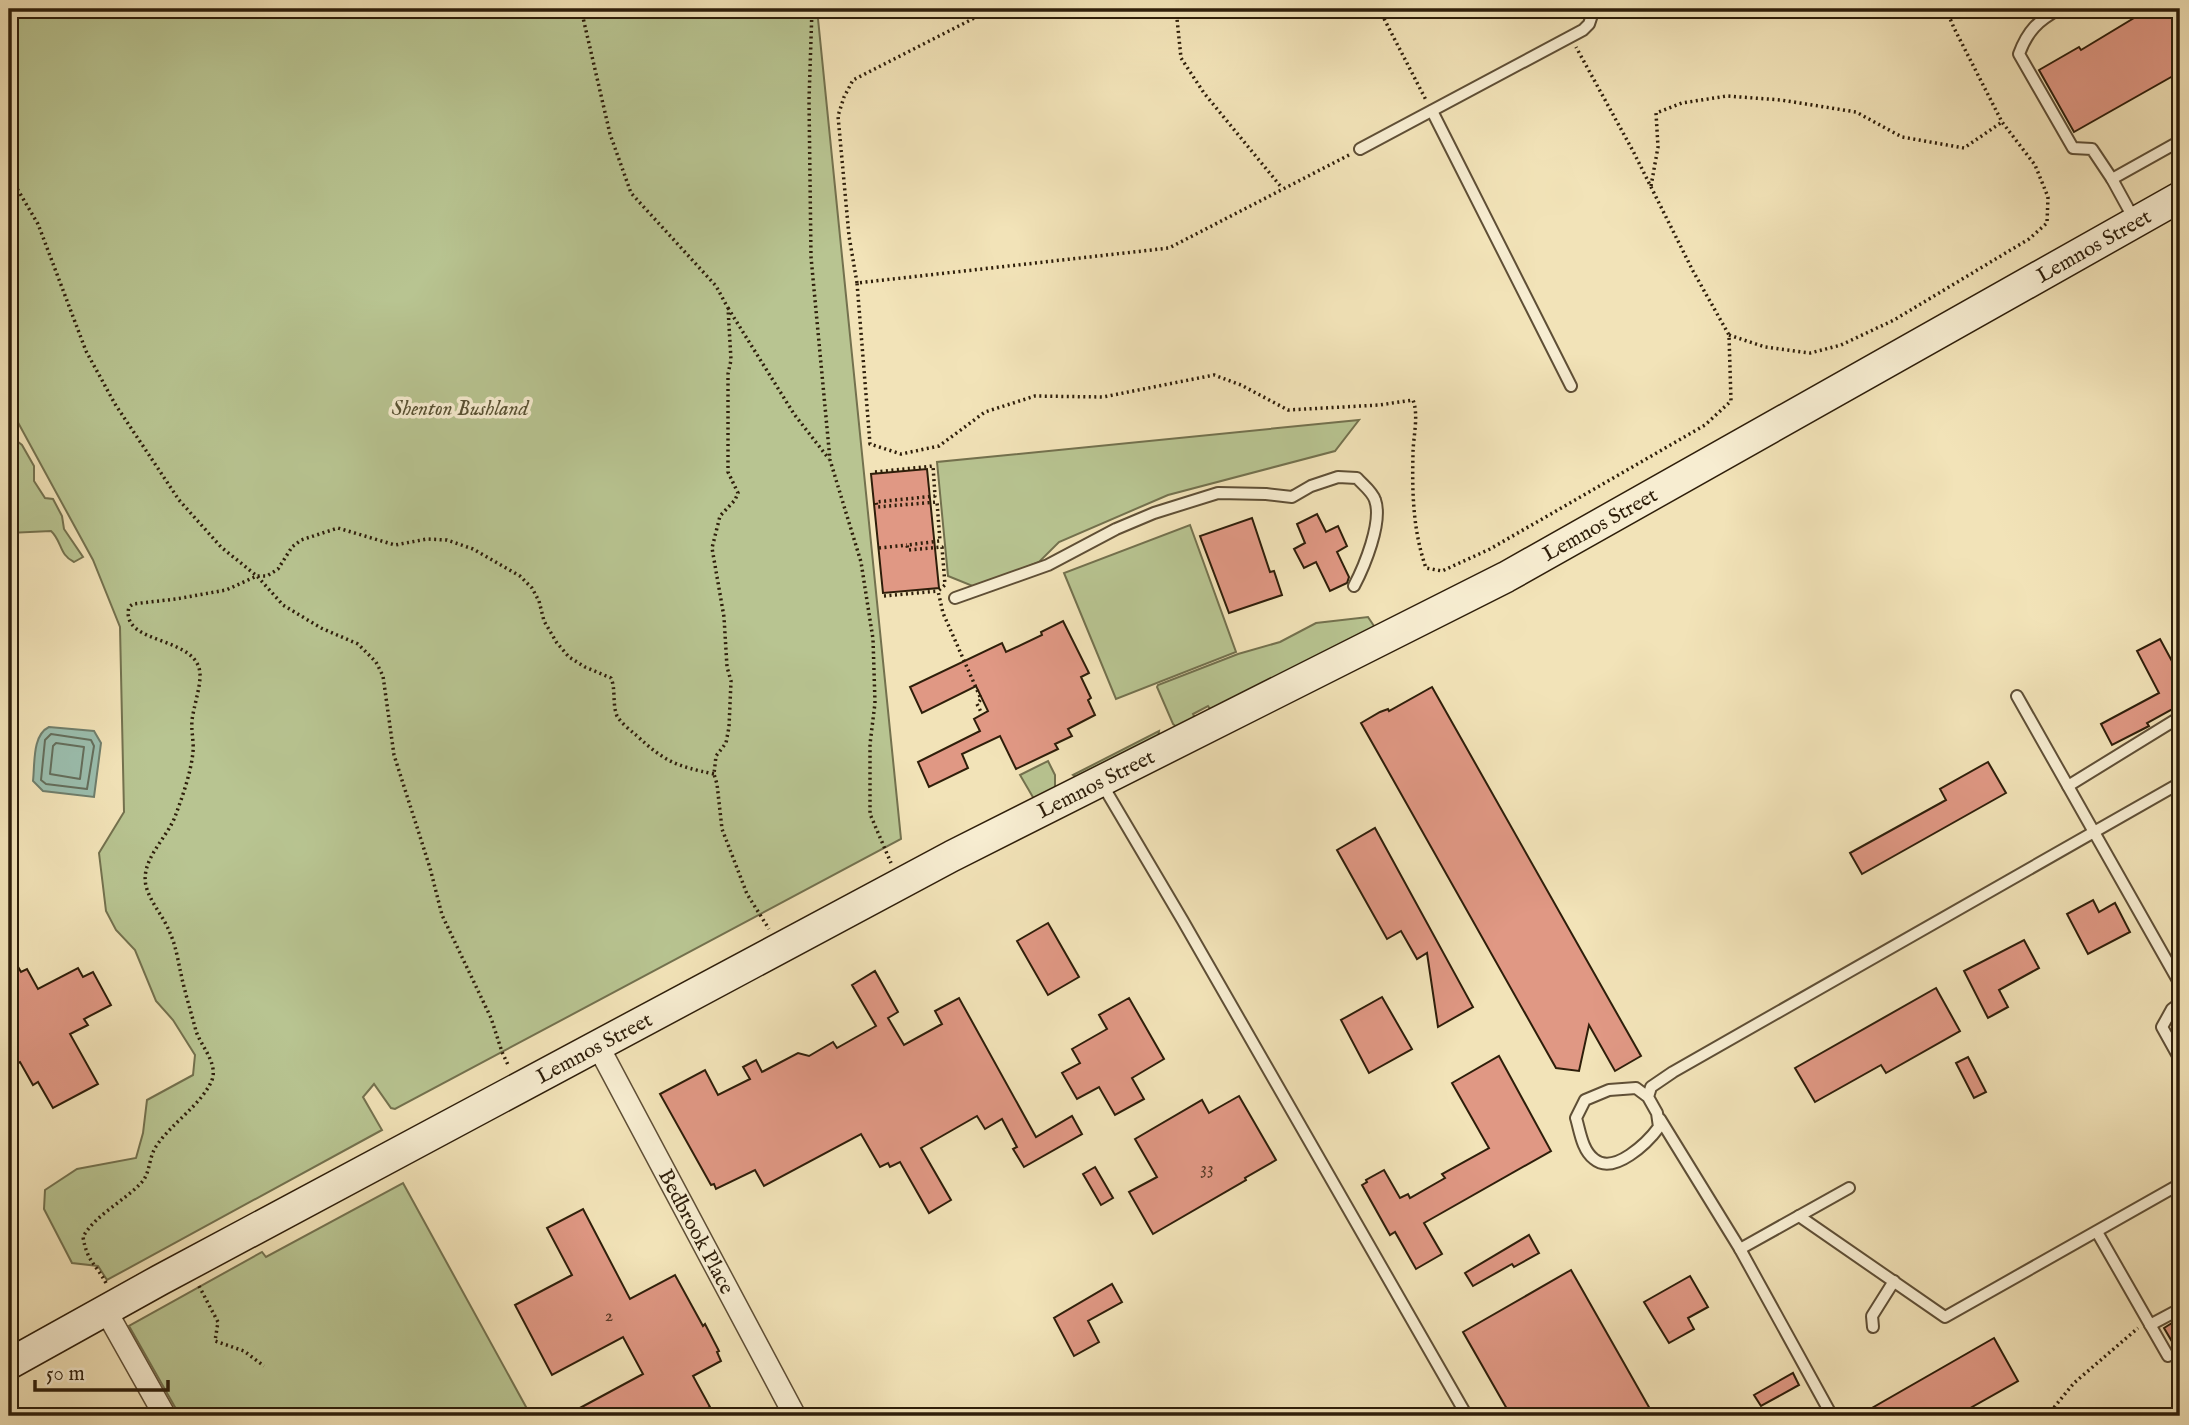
<svg xmlns="http://www.w3.org/2000/svg" width="2189" height="1425" font-family="'IM FELL English',serif">
<style>
.green{fill:#b8c491;stroke:#73714e;stroke-width:2}
.water{fill:#9bbeae;stroke:#6f7e6c;stroke-width:2}
.lines{fill:none;stroke-linecap:round;stroke-linejoin:round}
.shore{stroke:#646e5c;stroke-width:2}
.building{fill:#e09884;stroke:#2e1e0a;stroke-width:2}
.lane-casing{stroke:#5f4f36;stroke-width:14}
.street-casing{stroke:#5f4f36;stroke-width:24}
.secondary-casing{stroke:#2e1e0a;stroke-width:33}
.path{stroke:#2e1e0a;stroke-width:3.5;stroke-dasharray:2 3.5;stroke-linecap:butt}
.lane{stroke:#f7edd1;stroke-width:10}
.street{stroke:#f7edd1;stroke-width:21}
.secondary{stroke:#f7edd1;stroke-width:30}
.labels{text-anchor:middle;stroke-width:7;stroke-linejoin:round;paint-order:stroke}
.number-label{font-size:18px;fill:#5a3c28}
.street-label{font-size:21px;fill:#2e1e0a;stroke:#f7edd1}
.park-label{font-size:21px;font-style:italic;fill:#575032;stroke:#f7edd1}
</style>
<rect width="100%" height="100%" fill="#f2e3b8"/>
<filter id="stains"><feTurbulence type="fractalNoise" baseFrequency=".00286" numOctaves="4"/><feColorMatrix values="0 0 0 0 .2 0 0 0 0 .09 0 0 0 0 .02 0 0 0 .5 -.17"/></filter>
<radialGradient id="worn" r=".72"><stop offset=".6" stop-color="#630" stop-opacity="0"/><stop offset="1" stop-color="#630" stop-opacity=".3"/></radialGradient>
<g class="green">
<path d="M9,9H817L901,839L395,1109L391,1108L374,1084L363,1097L382,1130L107,1280L98,1266L72,1263L44,1209L45,1190L77,1169L136,1158L143,1133L147,1100L193,1075L195,1055L173,1020L156,1001L135,950L116,930L106,911L99,853L124,812L120,627L93,560L9,406Z"/>
<path d="M1359,420L1335,451L1168,495L1059,542L1039,562L975,587L948,576L937,462Z"/>
<path d="M9,435L22,445L34,466V481L45,498L53,499L62,516L64,529L83,557L74,562C59,555 62,541 51,531L9,533Z"/>
<path d="M1190,525L1236,652L1116,699L1064,573Z"/>
<path d="M1368,617L1376,629L1212,712L1208,706L1193,714L1195,718L1179,729L1173,724L1157,687L1158,685L1238,654L1280,642L1316,623Z"/>
<path d="M1159,731L1158,738L1077,778L1073,775Z"/>
<path d="M1048,761L1055,775V789L1034,799L1020,775Z"/>
<path d="M403,1183L531,1416H180L129,1326L262,1252L266,1257Z"/>
</g>
<path class="water" d="M49,727L94,731L101,743L94,797L43,791L33,781C35,764 32,735 49,727Z"/>
<g class="lines">
<g class="shore">
<path d="M51,734L91,740L94,746L87,789L46,784L41,780L45,740Z"/>
<path d="M56,743L84,747L80,779L50,774L53,746Z"/>
</g>
</g>
<g class="building">
<path d="M2149,9H2180V72L2074,132L2039,70L2079,47L2081,50Z"/>
<path d="M927,469L939,588L883,593L871,474Z"/>
<path d="M1317,514L1326,532L1338,526L1347,546L1337,552L1349,577L1347,583L1330,591L1316,562L1304,568L1294,549L1305,543L1297,524Z"/>
<path d="M1252,518L1270,572L1274,571L1282,595L1229,613L1200,536Z"/>
<path d="M1063,621L1089,673L1081,677L1091,698L1088,700L1095,715L1068,729L1072,736L1055,744L1058,749L1016,769L1000,736L962,754L968,768L929,787L918,762L980,731L974,719L988,711L976,686L922,713L910,687L1002,643L1006,652L1042,635L1041,632Z"/>
<path d="M2160,639L2180,676V705L2147,723L2149,726L2112,745L2101,724L2159,693L2137,651Z"/>
<path d="M1432,687L1641,1056L1615,1071L1589,1025L1579,1071L1556,1068L1361,723L1380,712L1388,709L1389,711Z"/>
<path d="M1988,762L2006,793L1862,874L1850,853L1946,800L1940,789Z"/>
<path d="M1375,828L1473,1007L1438,1027L1427,953L1417,959L1401,931L1387,939L1337,850Z"/>
<path d="M2093,900L2099,912L2115,903L2130,932L2088,954L2067,914Z"/>
<path d="M1048,923L1079,977L1048,995L1017,941Z"/>
<path d="M2024,940L2039,968L1999,990L2008,1007L1988,1018L1964,971Z"/>
<path d="M9,951L21,972L27,969L38,989L78,968L83,977L93,972L111,1005L84,1019L88,1025L70,1034L98,1084L53,1108L38,1082L33,1085L20,1062L9,1068Z"/>
<path d="M875,971L898,1012L888,1018L904,1045L942,1024L935,1011L959,998L1036,1137L1072,1116L1082,1134L1024,1167L1013,1149L1017,1147L1002,1119L985,1129L977,1116L921,1148L951,1200L929,1213L900,1162L890,1167L888,1163L880,1167L861,1134L764,1186L755,1170L716,1189L714,1184L711,1185L660,1094L705,1070L718,1095L750,1079L743,1067L756,1060L762,1072L798,1053L809,1056L833,1042L837,1048L876,1026L852,985Z"/>
<path d="M1936,988L1960,1031L1886,1073L1881,1065L1815,1102L1795,1068Z"/>
<path d="M1382,997L1412,1049L1369,1073L1341,1020Z"/>
<path d="M1129,998L1164,1059L1132,1078L1144,1099L1115,1115L1099,1087L1077,1099L1062,1073L1080,1063L1072,1049L1107,1029L1099,1015Z"/>
<path d="M1499,1056L1551,1151L1424,1223L1442,1254L1416,1269L1395,1232L1390,1235L1362,1185L1367,1182L1366,1180L1384,1170L1400,1198L1408,1194L1410,1198L1445,1178L1442,1174L1489,1148L1452,1083Z"/>
<path d="M1968,1057L1986,1092L1974,1098L1956,1063Z"/>
<path d="M1239,1096L1276,1160L1245,1178L1246,1180L1153,1234L1129,1192L1157,1177L1135,1139L1202,1100L1209,1113Z"/>
<path d="M1095,1167L1113,1198L1101,1205L1083,1174Z"/>
<path d="M583,1209L630,1299L675,1275L703,1326L705,1324L719,1351L717,1352L721,1361L693,1376L710,1407L692,1416H565L643,1374L623,1337L552,1375L515,1305L572,1275L547,1228Z"/>
<path d="M1529,1235L1539,1253L1514,1267L1512,1264L1473,1286L1465,1273Z"/>
<path d="M1571,1270L1654,1416H1511L1463,1332Z"/>
<path d="M1690,1276L1708,1307L1688,1318L1694,1329L1669,1343L1644,1302Z"/>
<path d="M1112,1284L1122,1302L1088,1321L1099,1342L1074,1356L1054,1318Z"/>
<path d="M2180,1318V1355L2164,1328Z"/>
<path d="M1994,1338L2018,1381L1956,1416H1858Z"/>
<path d="M1793,1373L1799,1385L1761,1406L1754,1395Z"/>
</g>
<g class="lines">
<defs>
<g id="lane">
<path d="M2059,9C2038,21 2028,30 2019,54L2073,148L2092,149L2112,179L2135,221"/>
<path d="M1432,111L1571,386"/>
<path d="M1360,149L1583,30L1589,24L1594,9"/>
<path d="M2112,179L2180,141"/>
<path d="M955,598L1048,565L1116,529L1154,513L1218,493L1266,494L1292,497L1311,486L1338,477L1357,478C1363,485 1372,491 1375,500C1383,522 1364,567 1354,586"/>
<path d="M2017,696L2180,984"/>
<path d="M1102,784L1183,921L1467,1416"/>
<path d="M2068,786L2180,717"/>
<path d="M2177,1054L2162,1027L2172,1009L2180,1003"/>
<path d="M1648,1097L1636,1088L1609,1090L1585,1100L1576,1118C1580,1131 1582,1150 1594,1159C1614,1176 1648,1142 1659,1127L1657,1113L1648,1097L1651,1087L1673,1072L2180,783"/>
<path d="M1660,1119L1740,1249L1832,1416"/>
<path d="M1799,1216L1945,1317L2180,1184"/>
<path d="M2097,1232L2168,1356"/>
<path d="M1740,1249L1849,1188"/>
<path d="M2150,1325L2180,1309"/>
<path d="M1873,1327L1872,1316L1894,1281"/>
</g>
<g id="street">
<path id="s1" d="M598,1046L795,1416"/>
<path d="M106,1311L165,1416"/>
</g>
<g id="secondary">
<path id="s2" d="M9,1364L160,1280L952,856L1506,577L2180,197"/>
</g>
</defs>
<use href="#lane" class="lane-casing"/>
<use href="#street" class="street-casing"/>
<use href="#secondary" class="secondary-casing"/>
<g class="path">
<path d="M581,9L610,134L631,193L716,286L728,308L731,360L728,374V472L738,493L735,500L720,516L712,548L724,617L727,667L731,681L729,727L726,743L716,756L714,774L717,784L722,829L747,894L769,929"/>
<path d="M812,9L809,100L811,257L830,460L861,562L873,639L875,703L870,744V814L891,863"/>
<path d="M1176,9L1181,58L1204,93L1282,188"/>
<path d="M1379,9L1426,100"/>
<path d="M1349,155L1169,248L857,283L870,444L901,454L939,446L985,412L1035,396L1103,397L1214,375L1241,385L1288,410L1379,405L1413,400C1419,416 1413,437 1413,454C1412,493 1413,531 1426,568L1442,571L1490,549L1705,425L1731,401L1729,335L1693,271L1633,151L1576,47"/>
<path d="M9,175L38,224L86,351L115,404L179,500L221,547L257,576L283,605L321,628L358,644L376,662L383,676L394,755L430,868L442,915L491,1018L502,1052L509,1067"/>
<path d="M1651,186L1658,147L1656,113L1682,103L1727,96L1781,100L1856,112L1902,137L1964,148L2002,122"/>
<path d="M857,283L849,236L838,116L844,97L853,80L992,9"/>
<path d="M728,308L794,414L829,459"/>
<path d="M1729,335L1765,347L1810,353L1841,345L1894,320L2029,239L2047,223L2048,197L2035,165L2002,122L1954,28L1946,9"/>
<path d="M875,472L933,466L935,496L876,502L877,507L937,502L940,541L907,545L908,550L942,547L945,585L938,591L943,613L981,699L977,704L982,714"/>
<path d="M879,548L907,545"/>
<path d="M884,596L938,591"/>
<path d="M106,1283C95,1263 87,1261 83,1237C95,1215 123,1202 141,1183C151,1173 148,1157 157,1145C172,1123 202,1104 212,1080C218,1063 201,1046 196,1031C191,1012 185,993 181,974C178,961 176,946 170,933C164,917 150,902 146,886C140,859 168,838 176,814C183,795 191,772 193,752C194,742 191,731 192,720C194,706 199,692 200,678C203,634 119,647 129,607L133,604L176,599L226,590L257,576H267L278,569L292,547L301,540L338,528L395,545L427,539L447,540L473,549L520,576L532,588L539,601L544,621L557,643L569,657L585,667L611,678C616,690 612,703 617,716C621,723 630,730 636,735C665,762 676,766 714,774"/>
<path d="M199,1286L218,1322L215,1341L244,1351L264,1366"/>
<path d="M2047,1416L2074,1383L2138,1328"/>
</g>
<use href="#lane" class="lane"/>
<use href="#street" class="street"/>
<use href="#secondary" class="secondary"/>
</g>
<g class="labels">
<g class="number-label">
<text x="1207" y="1174">33</text>
<text x="609" y="1321">2</text>
</g>
<g class="street-label">
<text dy="7" stroke="none"><textPath href="#s2" startOffset="2366">Lemnos Street</textPath></text>
<text dy="7" stroke="none"><textPath href="#s2" startOffset="1799">Lemnos Street</textPath></text>
<text dy="7" stroke="none"><textPath href="#s2" startOffset="1232">Lemnos Street</textPath></text>
<text dy="7" stroke="none"><textPath href="#s2" startOffset="665">Lemnos Street</textPath></text>
<text dy="7" stroke="none"><textPath href="#s1" startOffset="210">Bedbrook Place</textPath></text>
</g>
<g class="park-label">
<text x="460" y="415">Shenton Bushland</text>
</g>
</g>
<rect width="2189" height="1425" fill="none" stroke="#f2e3b8" stroke-width="35"/>
<rect x="10" y="10" width="2168" height="1404" fill="none" stroke="#2e1e0a" stroke-width="3.5"/>
<rect x="18" y="18" width="2154" height="1390" fill="none" stroke="#2e1e0a" stroke-width="2"/>
<path d="M35 1380v10h133v-10" fill="none" stroke="#2e1e0a" stroke-width="3.5"/>
<text x="46" y="1380" font-size="21" fill="#2e1e0a" stroke="#f7edd1" stroke-width="5" paint-order="stroke">50 m</text>
<rect width="100%" height="100%" filter="url(#stains)"/>
<rect width="100%" height="100%" fill="url(#worn)"/>
</svg>
